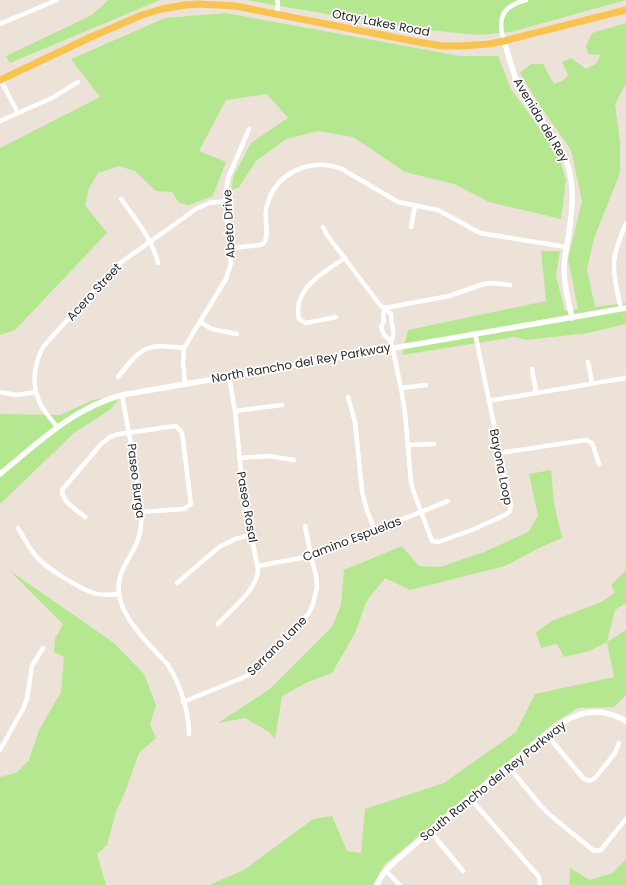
<svg xmlns="http://www.w3.org/2000/svg" width="626" height="885" font-family="Poppins,sans-serif">
<style>
.green{fill:#b5e790}
.lines{fill:none;stroke-linecap:round;stroke-linejoin:round}
.minor{stroke:#fff;stroke-width:4.5}
.tertiary{stroke:#fff;stroke-width:5.5}
.primary{stroke:#f9c350;stroke-width:7}
.labels{text-anchor:middle;stroke-width:3.5;stroke-linejoin:round;paint-order:stroke}
.street-label{font-size:12px;fill:#282828;stroke:#fff}
</style>
<rect width="100%" height="100%" fill="#ece2d8"/>
<g class="green">
<path d="M109,0H160L10,63L6,56L90,16Z"/>
<path d="M246,0H626L511,32L478,35L408,28Z"/>
<path d="M226,13L460,56H498L511,89L558,154L566,180L561,219L489,202L454,184L405,172L353,137L318,131L286,139L256,161L239,187L232,190L233,177L251,143L288,118L267,94L226,100L199,151L226,162L213,196L189,205L179,203L172,192L156,191L135,171L119,166L98,173L89,188L85,205L107,233L15,330L0,335V148L100,97L71,59L165,18Z"/>
<path d="M626,23V84L615,104L620,142V173L594,238L587,269L595,307L626,303V324L588,333L526,340L515,337L402,355L408,330L546,301L541,251H560L556,276L565,311L578,309L568,259L582,201L571,150L540,106L520,73L531,64H543L554,84L564,80L568,75L562,62L571,58L586,69L597,63L600,55L588,54L586,46L592,33Z"/>
<path d="M122,395L111,409L74,433L0,504V414L60,415L93,400Z"/>
<path d="M551,470L554,503L562,538L543,546L505,566L410,590L385,578L366,602L355,633L332,673L308,682L282,696L275,739L269,732L245,718L218,723L271,688L332,627L341,605L344,570L402,546L419,566L440,567L484,552L528,532L538,516L529,474Z"/>
<path d="M9,570L114,643L144,674L156,705L150,724L156,738L139,753L125,792L116,812L107,845L97,854L106,885H0V777L16,773L29,760L39,730L61,692L64,657L54,652L55,639L63,624Z"/>
<path d="M626,570V603L615,610L607,642L626,630V695L614,707L578,708L554,723L384,865L373,885H209L244,870L313,819L332,816L347,851L361,853L365,809L444,783L516,732L535,694L614,677L607,642L589,651L564,657L557,644L541,648L536,632L552,621L601,602L615,593L611,585Z"/>
<path d="M626,859V885H569L570,868L590,880L613,873Z"/>
</g>
<g class="lines">
<g class="minor">
<path d="M277,14L278,3L277,0"/>
<path d="M0,24L57,0"/>
<path d="M504,41C497,18 502,6 526,0"/>
<path d="M0,79L18,113"/>
<path d="M0,121L52,98L78,82"/>
<path d="M121,199C135,219 152,238 158,263"/>
<path d="M323,227L327,235L380,305L391,314C390,324 397,333 391,341"/>
<path d="M411,227L415,206"/>
<path d="M230,248L260,245L264,243C270,233 264,220 266,210C273,173 309,157 342,169L398,202L438,210L480,233L566,247"/>
<path d="M385,308L383,315L384,322L381,326L382,330L385,336L391,341L401,388L405,413L411,482L413,490L432,541L438,542L472,530L507,514L510,511L511,506L475,333"/>
<path d="M385,308L449,296L484,284L492,283L510,285"/>
<path d="M621,309C618,294 613,278 614,262C615,249 621,235 626,223"/>
<path d="M336,317L306,323L299,319C292,289 324,272 345,258"/>
<path d="M200,322L212,329L237,334"/>
<path d="M588,362L592,383"/>
<path d="M532,369L536,392"/>
<path d="M118,377C142,347 145,343 184,348"/>
<path d="M185,383L183,362L184,348L226,279L231,263L226,212V191L228,178L249,129"/>
<path d="M401,388L426,385"/>
<path d="M0,392L16,395L36,392"/>
<path d="M122,395C127,424 133,452 137,482C139,496 142,510 141,524C141,540 130,555 123,569C105,606 146,640 168,665C180,684 189,711 189,734"/>
<path d="M348,397L355,422L362,491L367,511L375,530"/>
<path d="M488,401L626,378"/>
<path d="M235,411L282,405"/>
<path d="M57,427C52,420 46,414 42,407C31,388 33,366 43,347L116,266L196,209L209,203L225,201"/>
<path d="M408,445L434,444"/>
<path d="M499,453L586,440L592,443L599,464"/>
<path d="M239,458L269,456L294,460"/>
<path d="M85,517C77,510 62,502 62,490L101,444L110,437L119,434L176,426L182,433L191,504L184,509L141,512"/>
<path d="M18,528C24,538 29,548 37,557C46,568 80,589 94,593C102,596 111,595 119,594"/>
<path d="M258,566L311,556L448,501"/>
<path d="M177,583L219,547L235,539L251,535"/>
<path d="M218,624C231,609 257,590 258,570L243,491L235,411L229,376"/>
<path d="M183,702L247,676L255,670L301,623L309,613L313,604L317,587L316,575L311,556L305,526"/>
<path d="M547,735L583,778C588,782 592,781 596,777L615,753L619,743"/>
<path d="M0,750L23,709L27,699L32,666L43,648"/>
<path d="M508,766L541,806L550,815L594,851L601,850L626,819"/>
<path d="M470,798L539,877L540,885"/>
<path d="M430,831L463,871"/>
<path d="M386,871L400,885"/>
</g>
<g class="tertiary">
<path d="M504,41L518,87L560,147C577,177 573,206 568,239C566,249 564,259 564,270C564,286 569,303 572,318"/>
<path d="M0,474C38,443 73,408 122,395L626,308"/>
<path d="M377,885C383,869 401,857 414,845C450,813 487,783 524,753C540,741 557,723 576,716C593,709 610,712 626,721"/>
</g>
<path class="primary" d="M0,80L91,37L142,15L162,9L185,5L198,4L235,6L418,42L442,46H462L489,44L504,41L626,10"/>
</g>
<g class="labels">
<g class="street-label">
<text transform="translate(381 23) rotate(11)" y="4">Otay Lakes Road</text>
<text transform="translate(541 120) rotate(59)" y="4">Avenida del Rey</text>
<text transform="translate(229 224) rotate(-93)" y="4">Abeto Drive</text>
<text transform="translate(94 292) rotate(-47)" y="4">Acero Street</text>
<text transform="translate(301 363) rotate(-10)" y="4">North Rancho del Rey Parkway</text>
<text transform="translate(501 467) rotate(79)" y="4">Bayona Loop</text>
<text transform="translate(136 481) rotate(83)" y="4">Paseo Burga</text>
<text transform="translate(247 507) rotate(80)" y="4">Paseo Rosal</text>
<text transform="translate(352 539) rotate(-21)" y="4">Camino Espuelas</text>
<text transform="translate(277 646) rotate(-45)" y="4">Serrano Lane</text>
<text transform="translate(493 781) rotate(-39)" y="4">South Rancho del Rey Parkway</text>
</g>
</g>
</svg>
